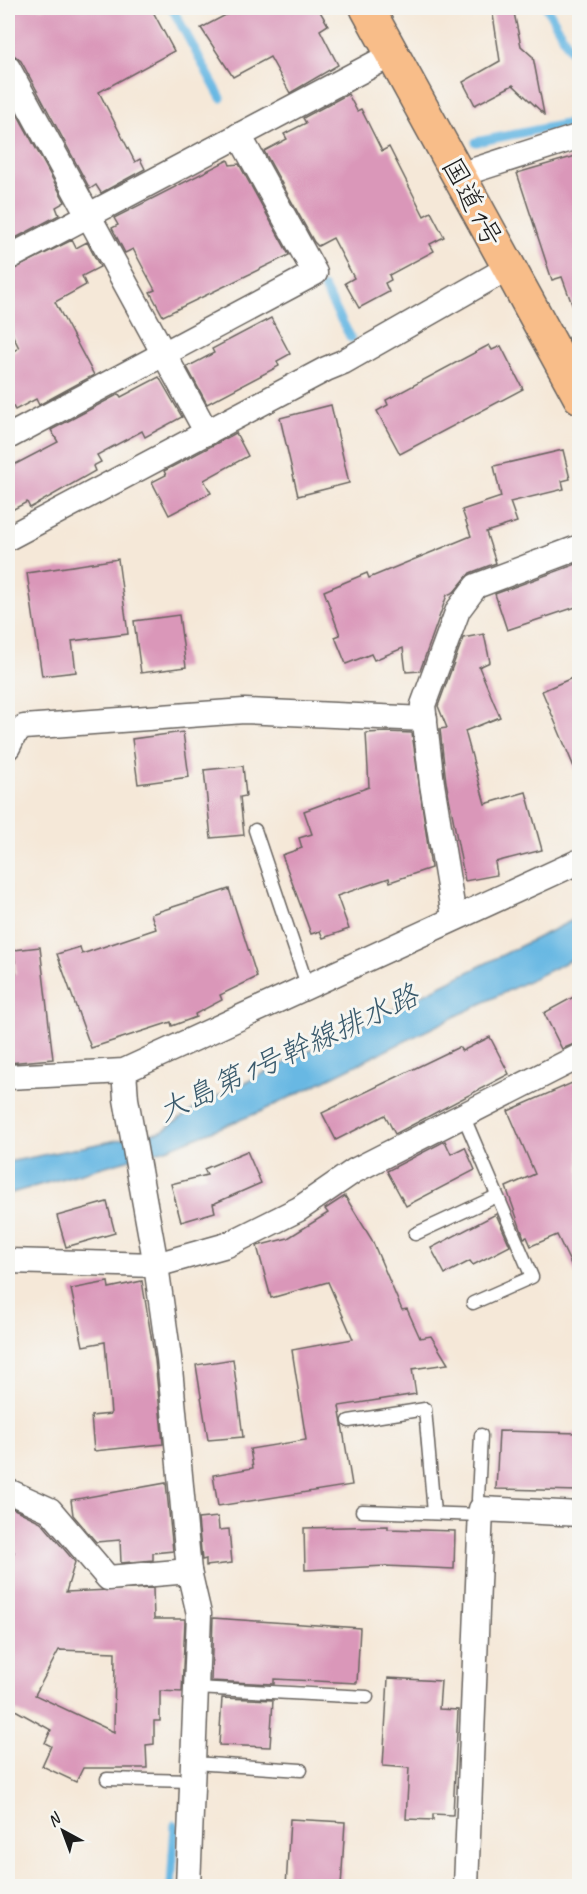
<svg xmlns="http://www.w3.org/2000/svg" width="587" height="1894" font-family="Caveat,'Klee One',sans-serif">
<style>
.water{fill:#68b8e3;stroke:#426a80;stroke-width:1.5}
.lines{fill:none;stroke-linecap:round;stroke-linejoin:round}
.stream{stroke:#68b8e3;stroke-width:9}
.building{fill:#da97b9;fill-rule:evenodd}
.service-casing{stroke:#68635e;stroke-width:15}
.minor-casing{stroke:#68635e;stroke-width:27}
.trunk-casing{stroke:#68635e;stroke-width:36}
.service{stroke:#fff;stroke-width:12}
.minor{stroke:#fff;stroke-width:24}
.trunk{stroke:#f8bd89;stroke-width:33}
.labels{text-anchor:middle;stroke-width:6;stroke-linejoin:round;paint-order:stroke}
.street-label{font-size:28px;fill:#1c1c1c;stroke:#f6f6f2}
.water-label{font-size:30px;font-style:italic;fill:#3a5a6c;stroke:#f6f6f2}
</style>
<rect width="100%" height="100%" fill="#f6f6f2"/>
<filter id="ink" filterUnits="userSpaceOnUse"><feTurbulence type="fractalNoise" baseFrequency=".0167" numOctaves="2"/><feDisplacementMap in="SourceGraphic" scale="12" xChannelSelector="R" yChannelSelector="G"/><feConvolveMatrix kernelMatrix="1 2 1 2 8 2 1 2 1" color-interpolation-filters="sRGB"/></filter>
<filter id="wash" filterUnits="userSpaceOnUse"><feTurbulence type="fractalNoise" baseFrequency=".008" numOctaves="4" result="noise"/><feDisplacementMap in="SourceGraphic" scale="24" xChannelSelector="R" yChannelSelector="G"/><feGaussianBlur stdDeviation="1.35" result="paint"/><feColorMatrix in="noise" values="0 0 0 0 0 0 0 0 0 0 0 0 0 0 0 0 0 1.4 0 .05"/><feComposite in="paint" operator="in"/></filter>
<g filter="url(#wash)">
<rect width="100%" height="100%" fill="#f5e8d8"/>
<path class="water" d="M579,917V956L262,1111L169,1148L8,1194V1162L162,1131L200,1105Z"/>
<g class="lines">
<g class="stream">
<path d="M172,8L221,98"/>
<path d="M547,8L580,67"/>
<path d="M476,142L580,121"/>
<path d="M324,288L351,338"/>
<path d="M171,1886L175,1825"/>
</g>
</g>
<g id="blocks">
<g class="building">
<path d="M8,8H151L174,51L99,92L135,162L140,159L145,169L101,193L96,185L90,189L21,61L15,56L8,54Z"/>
<path d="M239,8H318L328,25L320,30L338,65L290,93L270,57L233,77L201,28Z"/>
<path d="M492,8H513L521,46L533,57L544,114L513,85L475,105L463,82L500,61Z"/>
<path d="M348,94L357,111L361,109L382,151L389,147L424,216L431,212L444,237L430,244L434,251L389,275L391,280L385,283L389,292L359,308L345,283L354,278L333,238L318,246L314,242L264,151L287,139L284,134L306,123L303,118Z"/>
<path d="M8,97L65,202L56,207L59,215L8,242Z"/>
<path d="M579,155V318H577L562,277L552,280L517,173Z"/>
<path d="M228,160L230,165L239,164L289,255L163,316L150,292L155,290L133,249L125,253L112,228L118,225L114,218Z"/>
<path d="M72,240L76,248L87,242L100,267L82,276L86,285L55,302L94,375L39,405L36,399L15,410L8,397V354L19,348L8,326V272Z"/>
<path d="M271,318L290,354L277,361L279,366L207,404L187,367L214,353L212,349Z"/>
<path d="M489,345L492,350L501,346L523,389L400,454L377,411L388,405L386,400Z"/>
<path d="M159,377L182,417L145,437L142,431L97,455L101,462L93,466L95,471L30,508L27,502L8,512V468L58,442L51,430L119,394L121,397Z"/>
<path d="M331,405L349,483L298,496L280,418Z"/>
<path d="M236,433L248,456L204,480L211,493L169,515L152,482L166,475L164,471Z"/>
<path d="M563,450L570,479L562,481L564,489L510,502L517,522L486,532L496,563L470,573L454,592L447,595L420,671L406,672L403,648L374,660L371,654L346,664L335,637L340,635L324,591L367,573L369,578L471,536L462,510L501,497L494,466Z"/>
<path d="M118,559L128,634L72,641L76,672L42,676L27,573Z"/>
<path d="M579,563V606L507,630L495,594Z"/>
<path d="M179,615L186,667L141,673L134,621Z"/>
<path d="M484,634L490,662L479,667L500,717L465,731L485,804L526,792L542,850L495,862L497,875L465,881L446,782L440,729L447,728L438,706L463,638Z"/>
<path d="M579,675V779L542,691Z"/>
<path d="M183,732L189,777L138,784L132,739Z"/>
<path d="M386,732L412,733L431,868L390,882L389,878L337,896L349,929L323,938L320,931L311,934L282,855L302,848L299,838L312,834L304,811L369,787L366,733Z"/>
<path d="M243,766L246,796L240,797L244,835L211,838L204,770Z"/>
<path d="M229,889L257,977L220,995L222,1000L195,1014L196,1017L172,1026L171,1022L91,1048L57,954L80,947L82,954L156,929L151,914Z"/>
<path d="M40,947L53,1059L8,1063V974L16,973L14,950Z"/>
<path d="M579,994V1042L562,1049L544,1013Z"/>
<path d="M490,1037L509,1074L395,1134L385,1115L336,1140L322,1113L459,1047L462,1051Z"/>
<path d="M579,1072V1281L557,1235L531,1246L527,1237L524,1238L506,1187L535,1174L508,1111L577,1081L574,1075Z"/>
<path d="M445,1141L451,1154L465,1147L475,1170L406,1206L387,1171Z"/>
<path d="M247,1151L261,1183L213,1204L215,1212L181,1222L171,1184L207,1175L204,1169Z"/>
<path d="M345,1196L372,1240L402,1310L407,1309L420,1338L431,1336L448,1364L412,1369L416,1394L339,1406L352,1485L218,1506L213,1475L253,1468L250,1449L306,1440L292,1350L353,1339L328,1282L271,1298L257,1246L288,1238L328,1213L325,1209Z"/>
<path d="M107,1202L115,1233L66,1247L57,1216Z"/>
<path d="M496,1214L510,1246L473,1265L470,1261L445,1274L431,1248Z"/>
<path d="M142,1281L155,1360L163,1444L94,1451L91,1416L111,1414L105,1342L83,1346L71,1289L108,1282L109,1288Z"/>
<path d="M233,1359L243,1437L208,1440L196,1365Z"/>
<path d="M499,1431L579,1433V1491L496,1489Z"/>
<path d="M166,1483L173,1551L153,1553V1560L121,1563L120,1540L96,1542L73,1515L71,1500Z"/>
<path d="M8,1506L41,1522L75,1562L66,1592L153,1588L154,1619H185L182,1692L160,1691V1721H154V1744L146,1745L147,1768H83L76,1782L42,1766L51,1746L45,1743L51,1730L8,1706V1571L14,1552L8,1550ZM59,1650L115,1652L114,1732L35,1695Z"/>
<path d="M218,1517L219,1530L229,1529L232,1563L206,1566V1559L202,1560L198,1519Z"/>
<path d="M388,1526V1529L455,1531L454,1569L385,1566L305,1570L304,1528Z"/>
<path d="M213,1618L360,1628L357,1683L274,1679V1684L211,1681Z"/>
<path d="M388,1678L441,1681L439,1709L458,1710L453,1815L433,1814V1820L406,1819L409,1768L383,1766Z"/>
<path d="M222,1698L273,1700L270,1747L219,1745Z"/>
<path d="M290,1819L345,1822L341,1887H286Z"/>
</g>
</g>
</g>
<g filter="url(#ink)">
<use href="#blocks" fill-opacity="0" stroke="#68635e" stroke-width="1.5"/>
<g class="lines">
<defs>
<g id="service">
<path d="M255,830L307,985"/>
<path d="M463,1115L532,1277L473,1303"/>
<path d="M415,1234L497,1196"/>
<path d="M349,1421L425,1409L434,1513"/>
<path d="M481,1509L478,1499L481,1435"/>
<path d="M362,1511L481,1515"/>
<path d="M196,1688L367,1697"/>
<path d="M193,1763L301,1770"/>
<path d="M107,1779L192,1781"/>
</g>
<g id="minor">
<path d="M8,68L207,433"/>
<path d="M459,175L580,136"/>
<path d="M8,258L393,54"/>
<path d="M8,437L315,273L239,135"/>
<path d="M8,538L326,369L343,362L508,268"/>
<path d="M8,747L15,733L24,727L244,711L425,719"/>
<path d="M454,917L432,784L423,705L458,610L476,586L580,547"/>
<path d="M124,1071L126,1099L156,1265L169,1358L189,1571L199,1614L188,1886"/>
<path d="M8,1077L124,1071L580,861"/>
<path d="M8,1261L156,1265L227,1245L299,1209L354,1171L580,1056"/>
<path d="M8,1491L50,1510L108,1578L189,1571"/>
<path d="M466,1886L481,1509L580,1514"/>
</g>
<path id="trunk" d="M367,8L580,397"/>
</defs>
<use href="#service" class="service-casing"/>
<use href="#minor" class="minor-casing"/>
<use href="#trunk" class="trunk-casing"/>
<use href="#service" class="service"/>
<use href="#minor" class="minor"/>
<use href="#trunk" class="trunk"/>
</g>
</g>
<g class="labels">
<g class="street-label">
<text transform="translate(473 202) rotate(62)" y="10">国道1号</text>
</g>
<g class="water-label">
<text transform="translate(288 1053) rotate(-25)" y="10">大島第1号幹線排水路</text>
</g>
</g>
<rect width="587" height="1894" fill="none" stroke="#f6f6f2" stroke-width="30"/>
<g transform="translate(63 1831) rotate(319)" stroke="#f6f6f2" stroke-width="4.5" paint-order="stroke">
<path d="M0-4.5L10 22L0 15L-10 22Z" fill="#1c1c1c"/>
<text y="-9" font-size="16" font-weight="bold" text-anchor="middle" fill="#1c1c1c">N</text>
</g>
</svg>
